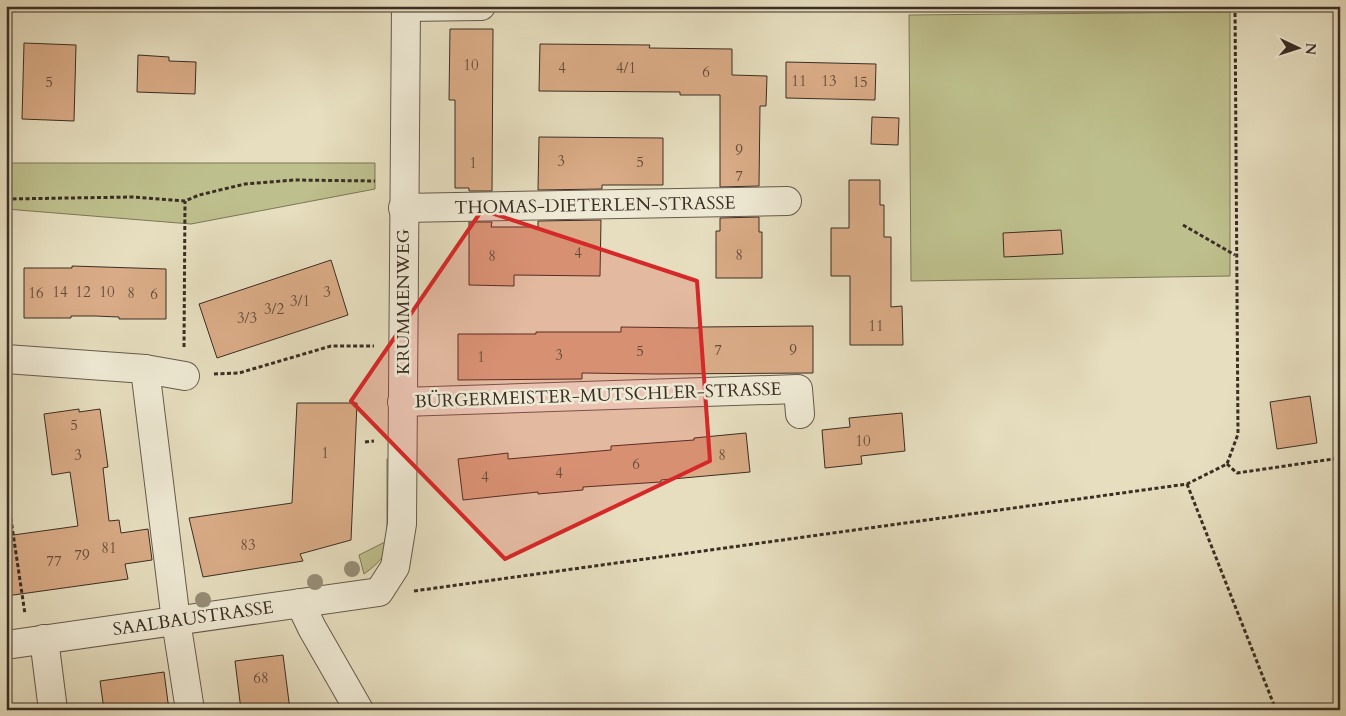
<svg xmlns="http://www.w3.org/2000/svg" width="1346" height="716" font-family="Cardo,serif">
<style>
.green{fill:#bdbf8c;stroke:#7c7658}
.building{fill:#d9ab86;stroke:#3b2e25}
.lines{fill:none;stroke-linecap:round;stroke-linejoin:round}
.minor-casing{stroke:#665a4c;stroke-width:30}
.path{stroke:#3b2e25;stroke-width:3;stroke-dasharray:4 2.5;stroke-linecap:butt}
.minor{stroke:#efead5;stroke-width:28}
.tree{fill:#968d76}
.marked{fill:#d62828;fill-opacity:0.2;stroke:#d62828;stroke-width:4;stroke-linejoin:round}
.labels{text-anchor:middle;stroke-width:5;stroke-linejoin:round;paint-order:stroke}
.number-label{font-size:15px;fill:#624d3d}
.street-label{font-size:18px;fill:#3b2e25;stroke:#efead5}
</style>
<rect width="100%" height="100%" fill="#e6debf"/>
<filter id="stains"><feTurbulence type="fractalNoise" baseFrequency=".004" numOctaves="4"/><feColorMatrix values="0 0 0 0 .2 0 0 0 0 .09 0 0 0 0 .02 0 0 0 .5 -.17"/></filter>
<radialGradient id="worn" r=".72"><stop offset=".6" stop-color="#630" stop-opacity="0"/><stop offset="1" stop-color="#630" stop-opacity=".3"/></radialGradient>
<g class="green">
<path d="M1230,12V276L911,281L909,15Z"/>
<path d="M6,163H375V189L191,224L6,209Z"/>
<path d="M387,459H395C395,489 400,525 386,552C381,561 372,568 364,574L359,555L387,541Z"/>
</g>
<g class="building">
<path d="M450,29H493L492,191H469V188H455V100H449Z"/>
<path d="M24,43L76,45L74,121L22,119Z"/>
<path d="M540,44L650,45L649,48L732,49V75L767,76L766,106H760L759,186L720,187V95H680V92L539,91Z"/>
<path d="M138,55L169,57V61L196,62L195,94L137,92Z"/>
<path d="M786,62L876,64L875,100L786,98Z"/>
<path d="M872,117L899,118L898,145L871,144Z"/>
<path d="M539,137L663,138V185H602V189L538,190Z"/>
<path d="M849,180H880V205H884V237H891V307L902,306L903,345H850V276H831V228H849Z"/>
<path d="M759,217V232H762V278H716V231H720V218Z"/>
<path d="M601,220L600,276L514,275V286L469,285V222H492L491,227H538V221Z"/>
<path d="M1061,230L1063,254L1004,257L1003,233Z"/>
<path d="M331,260L348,315L217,358L199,304Z"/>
<path d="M72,266L166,269V319H119V317L95,316H71V318H24V268H72Z"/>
<path d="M813,326V373L658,374L582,373V379L458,380V334H536V332H621V327L698,328V327Z"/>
<path d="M1310,396L1317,443L1277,449L1270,402Z"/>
<path d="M297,403H357L351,540L300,554L303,561L203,577L189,518L292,503Z"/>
<path d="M79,409V412L100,409L108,467L103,468L109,521L119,520L121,533L148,529L152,560L125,564L128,579L6,596V536L78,526L70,472L52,475L44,414Z"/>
<path d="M902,413L905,451L861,456L862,464L825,468L822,430L850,427L849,418Z"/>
<path d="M746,433L750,472L661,480V482L583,487V490L538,494V492L463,500L458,459L508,453V459L611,450V446L694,440V438Z"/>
<path d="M283,655L290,710H241L235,661Z"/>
<path d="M164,672L169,710H104L100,681Z"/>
</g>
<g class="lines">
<defs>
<g id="minor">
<path d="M406,7L481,6"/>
<path d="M403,208L787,201"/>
<path d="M6,359L145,369L176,621L190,710"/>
<path d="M145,369L185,376"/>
<path d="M402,402L798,389L800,414"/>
<path d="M300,603L312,628L359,710"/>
<path d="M44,639L53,710"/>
<path d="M6,645L379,592L395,567L402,524L406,6"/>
</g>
</defs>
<use href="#minor" class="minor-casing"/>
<g class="path">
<path d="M6,199L132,197L185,201L199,195L245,184L294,180L375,181"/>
<path d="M1183,225L1235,255"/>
<path d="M184,347L185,201"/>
<path d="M214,374L239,373L331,346H374"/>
<path d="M365,442L374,441"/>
<path d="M1227,464L1237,473L1340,458"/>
<path d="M1187,484L1276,710"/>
<path d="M6,486L25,614"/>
<path d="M414,591L1187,484L1227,464L1238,434L1235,6"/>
</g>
<use href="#minor" class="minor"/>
</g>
<g class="tree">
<circle cx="352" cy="569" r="8"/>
<circle cx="315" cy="582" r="8"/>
<circle cx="203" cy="600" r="8"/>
</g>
<path class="marked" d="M482,210L697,281L710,461L505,559L351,401Z"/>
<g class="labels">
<g class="number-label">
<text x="471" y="70">10</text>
<text x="562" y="73">4</text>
<text x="626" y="73">4/1</text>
<text x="706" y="77">6</text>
<text x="799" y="86">11</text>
<text x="829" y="86">13</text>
<text x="49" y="87">5</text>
<text x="860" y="87">15</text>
<text x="739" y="155">9</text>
<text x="561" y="166">3</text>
<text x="640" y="167">5</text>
<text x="473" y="168">1</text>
<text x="739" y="181">7</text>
<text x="578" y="258">4</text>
<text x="739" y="260">8</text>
<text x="492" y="261">8</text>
<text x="60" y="297">14</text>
<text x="83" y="297">12</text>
<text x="107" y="297">10</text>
<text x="327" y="297">3</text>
<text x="36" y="298">16</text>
<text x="131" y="298">8</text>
<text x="154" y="299">6</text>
<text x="300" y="306">3/1</text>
<text x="274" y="314">3/2</text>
<text x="247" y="323">3/3</text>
<text x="876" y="331">11</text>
<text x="718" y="355">7</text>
<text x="793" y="355">9</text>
<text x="640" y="356">5</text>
<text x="559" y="360">3</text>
<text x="481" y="362">1</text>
<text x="74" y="430">5</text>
<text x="863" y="446">10</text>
<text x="325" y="458">1</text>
<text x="78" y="460">3</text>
<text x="722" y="460">8</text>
<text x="636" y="469">6</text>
<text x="559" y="478">4</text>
<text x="485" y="482">4</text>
<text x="248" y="550">83</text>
<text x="109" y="553">81</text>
<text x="82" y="560">79</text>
<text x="54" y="566">77</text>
<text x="261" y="683">68</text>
</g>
<g class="street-label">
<text transform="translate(595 205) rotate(-1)" y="6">THOMAS-DIETERLEN-STRASSE</text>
<text transform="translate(403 302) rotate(-90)" y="6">KRUMMENWEG</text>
<text transform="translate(598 395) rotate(-2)" y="6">BÜRGERMEISTER-MUTSCHLER-STRASSE</text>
<text transform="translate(193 618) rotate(-8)" y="6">SAALBAUSTRASSE</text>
</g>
</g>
<rect width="1346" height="716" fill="none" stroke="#e6debf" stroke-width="25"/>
<rect x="8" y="8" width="1331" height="701" fill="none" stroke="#3b2e25" stroke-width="2.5"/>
<rect x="12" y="12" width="1321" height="691" fill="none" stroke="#3b2e25"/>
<g transform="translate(1298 48) rotate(94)" stroke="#efead5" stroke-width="4" paint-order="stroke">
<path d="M0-4L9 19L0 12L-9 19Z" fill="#3b2e25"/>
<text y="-8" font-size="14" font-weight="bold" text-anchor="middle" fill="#3b2e25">N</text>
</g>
<rect width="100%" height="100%" filter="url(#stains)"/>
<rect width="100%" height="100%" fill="url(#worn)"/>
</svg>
